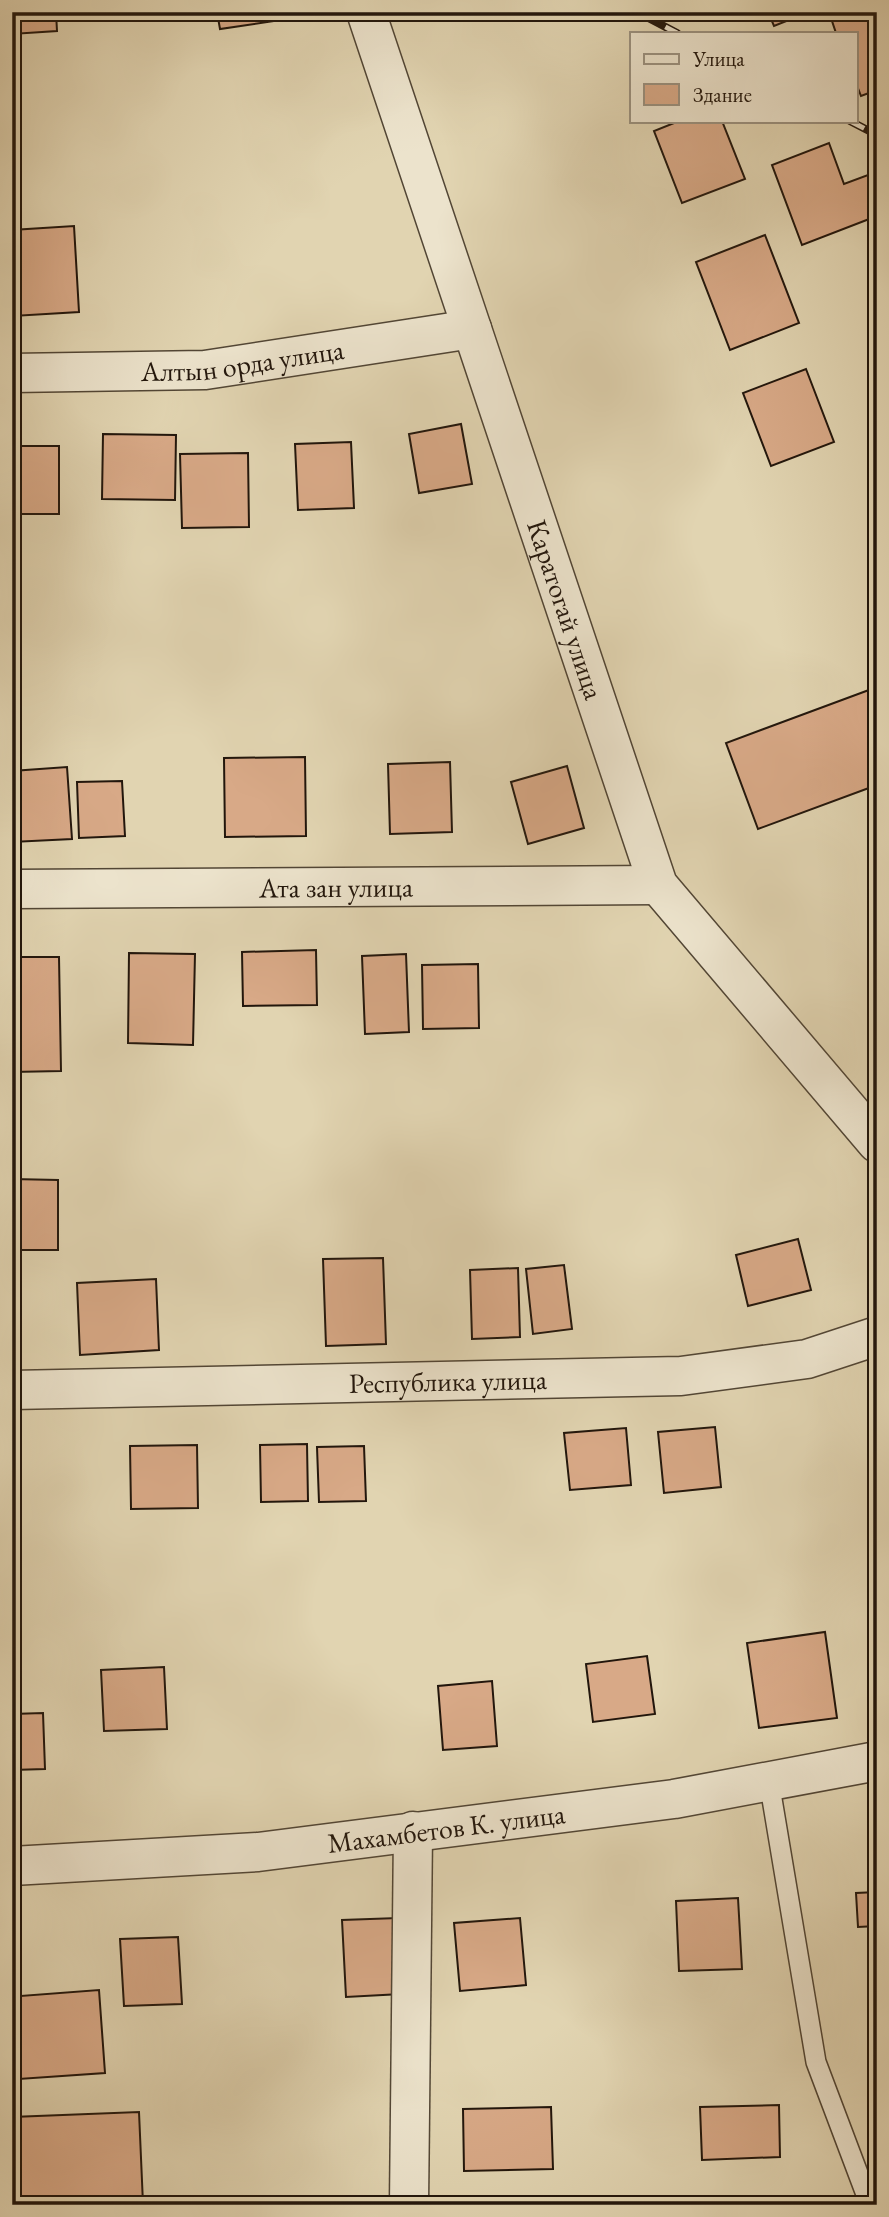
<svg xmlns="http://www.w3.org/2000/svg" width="889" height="2217" font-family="'EB Garamond',serif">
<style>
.building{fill:#d8a987;stroke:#22160c;stroke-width:2}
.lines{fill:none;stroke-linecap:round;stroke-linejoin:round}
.service-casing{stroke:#524635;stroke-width:22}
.minor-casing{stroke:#524635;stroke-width:41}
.tertiary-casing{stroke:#524635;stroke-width:41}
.service{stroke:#ece3cc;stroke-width:19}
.minor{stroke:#ece3cc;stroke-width:38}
.tertiary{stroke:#ece3cc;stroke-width:38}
.rail-casing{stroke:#22160c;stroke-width:8}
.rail{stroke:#ece3cc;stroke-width:5;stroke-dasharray:16;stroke-linecap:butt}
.labels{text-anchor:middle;stroke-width:7;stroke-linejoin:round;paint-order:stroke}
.street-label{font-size:28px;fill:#22160c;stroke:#ece3cc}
</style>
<rect width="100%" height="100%" fill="#e1d4b1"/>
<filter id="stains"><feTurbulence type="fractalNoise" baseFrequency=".00286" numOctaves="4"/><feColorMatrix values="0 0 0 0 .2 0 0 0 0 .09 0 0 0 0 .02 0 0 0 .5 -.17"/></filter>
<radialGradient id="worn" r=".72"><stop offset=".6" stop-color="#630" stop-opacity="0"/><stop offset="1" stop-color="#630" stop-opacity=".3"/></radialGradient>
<g class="building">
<path d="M12,12H56L57,31L12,34Z"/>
<path d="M217,12H279L281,20L220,29Z"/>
<path d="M768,12H809L774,26Z"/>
<path d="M853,12L877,15V90L861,96L856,83V33H836L832,21Z"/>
<path d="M679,121H722L745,179L682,203L654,131Z"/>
<path d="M829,143L844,184L868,175L877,197V216L802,245L772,165Z"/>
<path d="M74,226L79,312L13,316L12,230Z"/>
<path d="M765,235L799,323L730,350L696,262Z"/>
<path d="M806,369L834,442L771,466L743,393Z"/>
<path d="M461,424L472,484L419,493L409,434Z"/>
<path d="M103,434L176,435L175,500L102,499Z"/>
<path d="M351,442L354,508L298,510L295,444Z"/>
<rect x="12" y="446" width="47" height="68"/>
<path d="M248,453L249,527L182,528L180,454Z"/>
<path d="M877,687V785L758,829L726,743Z"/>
<path d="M305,757L306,836L225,837L224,758Z"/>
<path d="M450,762L452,832L390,834L388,764Z"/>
<path d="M567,766L584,828L528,844L511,782Z"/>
<path d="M67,767L72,839L12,842V771Z"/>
<path d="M122,781L125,836L79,838L77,782Z"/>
<path d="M316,950L317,1005L243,1006L242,952Z"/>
<path d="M129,953L195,954L193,1045L128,1043Z"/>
<path d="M406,954L409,1032L365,1034L362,956Z"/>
<path d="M12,957H59L61,1071L12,1072Z"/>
<path d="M478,964L479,1028L423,1029L422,965Z"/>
<path d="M12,1179L58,1180V1250H12Z"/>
<path d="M798,1239L811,1290L748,1306L736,1255Z"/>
<path d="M383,1258L386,1344L326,1346L323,1259Z"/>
<path d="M564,1265L572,1329L533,1334L526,1269Z"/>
<path d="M518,1268L520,1337L472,1339L470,1270Z"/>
<path d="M156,1279L159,1350L80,1355L77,1283Z"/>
<path d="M715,1427L721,1487L664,1493L658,1432Z"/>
<path d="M626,1428L631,1485L570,1490L564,1433Z"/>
<path d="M307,1444L308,1501L261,1502L260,1445Z"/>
<path d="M197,1445L198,1508L131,1509L130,1446Z"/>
<path d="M364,1446L366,1501L319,1502L317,1447Z"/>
<path d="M825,1632L837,1718L759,1728L747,1643Z"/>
<path d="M647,1656L655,1714L593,1722L586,1664Z"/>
<path d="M164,1667L167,1729L104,1731L101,1670Z"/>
<path d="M492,1681L497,1746L443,1750L438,1686Z"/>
<path d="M43,1713L45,1769L12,1770V1714Z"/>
<path d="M877,1892V1926L858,1927L856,1893Z"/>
<path d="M738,1898L742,1969L679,1971L676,1901Z"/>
<path d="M398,1918L401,1994L346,1997L342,1920Z"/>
<path d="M520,1918L526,1985L460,1991L454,1923Z"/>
<path d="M17,1937L21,1996L99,1990L105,2073L19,2079L17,2056H12V1938Z"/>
<path d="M178,1937L182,2004L124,2006L120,1939Z"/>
<path d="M779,2105L780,2157L702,2160L700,2107Z"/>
<path d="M551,2107L553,2169L464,2171L463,2109Z"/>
<path d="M139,2112L143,2204L12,2205V2117Z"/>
</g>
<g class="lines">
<defs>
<path id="service" d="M769,1781L816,2062L870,2205"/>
<g id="minor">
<path id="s1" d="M12,373L205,370L472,329"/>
<path id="s2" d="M12,889L658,885"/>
<path id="s3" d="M12,1390L681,1376L807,1359L877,1336"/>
<path id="s4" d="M12,1866L258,1852L674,1799L877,1761"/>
<path d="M409,2205L413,1831"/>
</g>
<g id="tertiary">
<path id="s5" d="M366,12L658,885L877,1143"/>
</g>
</defs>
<use href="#service" class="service-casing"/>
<use href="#minor" class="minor-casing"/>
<use href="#tertiary" class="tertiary-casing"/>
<use href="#service" class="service"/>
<use href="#minor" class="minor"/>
<use href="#tertiary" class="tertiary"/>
<defs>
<g id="rail">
<path d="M637,12L677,33"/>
<path d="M850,121L877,135"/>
</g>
</defs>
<use href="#rail" class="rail-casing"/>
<use href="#rail" class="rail"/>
</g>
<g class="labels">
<g class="street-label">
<text dy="10" stroke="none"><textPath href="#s1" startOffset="231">Алтын орда улица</textPath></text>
<text dy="10" stroke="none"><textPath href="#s5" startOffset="630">Каратогай улица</textPath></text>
<text dy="10" stroke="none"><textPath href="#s2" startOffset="324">Ата зан улица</textPath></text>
<text dy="10" stroke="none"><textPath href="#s3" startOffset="436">Республика улица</textPath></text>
<text dy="10" stroke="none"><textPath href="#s4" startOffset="436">Махамбетов К. улица</textPath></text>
</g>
</g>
<rect width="889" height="2217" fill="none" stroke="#e1d4b1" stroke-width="42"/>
<rect x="14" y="14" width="861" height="2189" fill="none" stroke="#22160c" stroke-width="3.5"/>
<rect x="21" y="21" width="847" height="2175" fill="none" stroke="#22160c" stroke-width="2"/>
<rect x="630" y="32" width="228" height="91" fill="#ece3cc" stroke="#9b917f" stroke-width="2"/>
<rect x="644" y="54" width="35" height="10" fill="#ece3cc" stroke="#9b917f" stroke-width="2"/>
<text x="693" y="66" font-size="21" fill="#22160c">Улица</text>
<rect x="644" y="84" width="35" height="21" fill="#d8a987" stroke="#9b917f" stroke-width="2"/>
<text x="693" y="102" font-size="21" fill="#22160c">Здание</text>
<rect width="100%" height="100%" filter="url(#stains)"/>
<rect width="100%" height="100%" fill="url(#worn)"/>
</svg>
